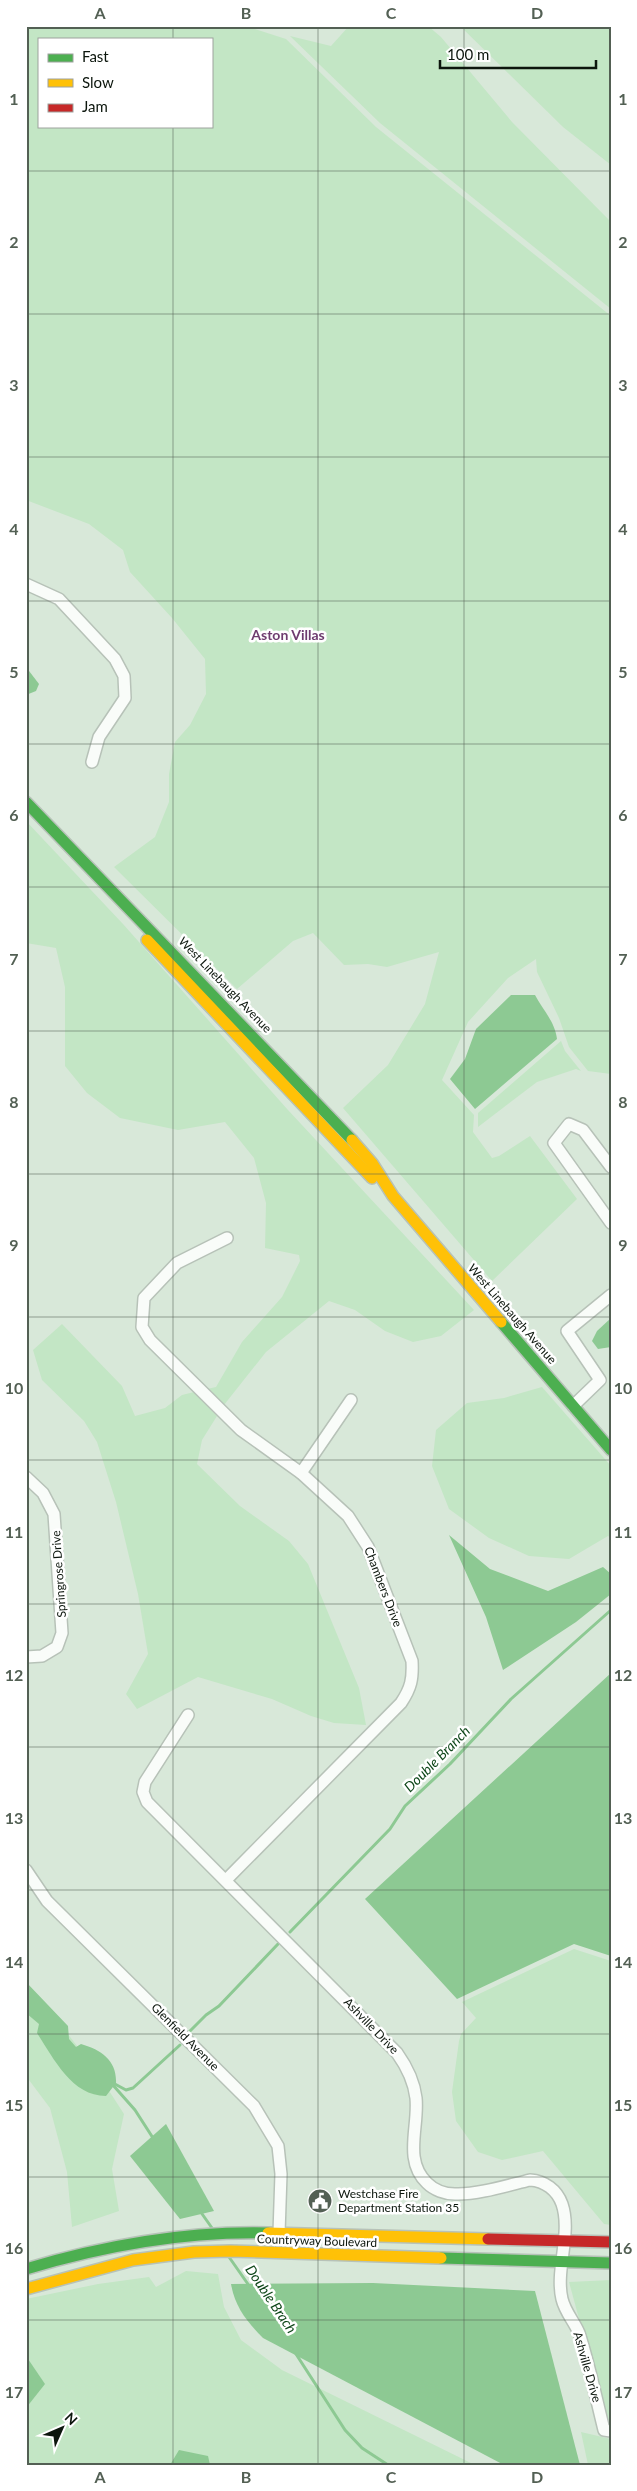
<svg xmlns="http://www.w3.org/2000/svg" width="637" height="2491" font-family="Lato,sans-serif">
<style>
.green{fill:#c3e6c5;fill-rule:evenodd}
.water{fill:#8dc993}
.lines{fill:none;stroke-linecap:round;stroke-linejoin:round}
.stream{stroke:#8dc993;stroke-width:3}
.street-casing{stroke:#b7c2b8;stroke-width:14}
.fast-casing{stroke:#b7c2b8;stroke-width:14}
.slow-casing{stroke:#b7c2b8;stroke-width:14}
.jam-casing{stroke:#b7c2b8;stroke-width:14}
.street{stroke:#f9fcf9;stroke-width:11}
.fast{stroke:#4caf50;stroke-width:11}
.slow{stroke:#ffc107;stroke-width:11}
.jam{stroke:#c62828;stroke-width:11}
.grid{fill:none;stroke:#536054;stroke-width:1;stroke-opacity:0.55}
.labels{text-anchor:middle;stroke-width:5;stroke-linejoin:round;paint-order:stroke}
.street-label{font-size:12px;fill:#0c160d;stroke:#fff}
.poi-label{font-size:12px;fill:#0c160d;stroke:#fff;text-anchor:start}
.neighbourhood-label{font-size:14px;font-weight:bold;fill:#6e3c6f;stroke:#fff}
.water-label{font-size:14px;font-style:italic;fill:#0e4719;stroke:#fff}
.neatline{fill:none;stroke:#536054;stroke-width:2}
.grid-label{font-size:16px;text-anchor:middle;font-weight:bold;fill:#536054}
</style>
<rect width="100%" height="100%" fill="#d8e8d9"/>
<g class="green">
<path d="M26,26H245L286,39L376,127L611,316V1074L588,1071L569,1047L559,1018L537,972L536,959L508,978L468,1022L442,1080L474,1115L473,1132L492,1158L499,1156L530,1136L577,1199L492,1281L343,1108L388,1065L425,1004L439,952L387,967L368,964L344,965L313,933L293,941L237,989L114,867L155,837L169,802V774L175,742L190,725L206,694L205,659L172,618L130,572L123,550L89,524L26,500ZM39,39H211V126H39Z"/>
<path d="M349,26H428L441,37L512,122L611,222V309L380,123L290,36L331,46Z"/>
<path d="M460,26H611V165L563,127Z"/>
<path d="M26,821L123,924L288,1110L474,1310L441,1336L413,1342L385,1331L355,1310L329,1301L266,1352L224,1405L207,1389L216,1387L242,1342L282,1297L300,1261L299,1255L265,1248L266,1203L254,1158L225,1122L178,1130L120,1118L87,1093L65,1066V987L56,948L26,943Z"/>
<path d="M561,1041L565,1051L581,1071L576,1069L537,1082L478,1127V1113Z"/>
<path d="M62,1324L122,1386L135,1416L165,1408L182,1395L194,1392L217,1416L202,1440L197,1464L240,1506L289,1541L308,1564L359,1688L366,1725L334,1723L311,1716L272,1699L198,1677L137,1709L126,1694L148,1654L138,1594L116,1502L97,1442L84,1421L42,1380L33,1350Z"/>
<path d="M542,1387L611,1466V1538L608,1536L569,1559L529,1556L489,1538L449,1509L432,1466L436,1430L467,1403L504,1398Z"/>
<path d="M574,1949L611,1961V2225L604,2224L543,2151L502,2160L478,2152L456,2121L452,2092L459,2041L461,2034L476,2018L462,2002Z"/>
<path d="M26,1987C64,2025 95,2068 124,2114L112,2169L119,2211L72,2227L67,2172L50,2108L26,2076Z"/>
<path d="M186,2271L218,2274L224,2307L241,2340L282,2370L475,2465H26V2299L98,2284L149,2277L156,2287Z"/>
<path d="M611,2280V2425H608L569,2282Z"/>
<path d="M581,2432L611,2439V2465H588Z"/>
</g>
<g class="water">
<path d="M26,667L39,684L36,691L26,695Z"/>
<path d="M511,995H535C543,1010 555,1022 557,1039L475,1109L450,1079L465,1059L476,1029Z"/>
<path d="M611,1318V1347L598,1349L592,1341L597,1331Z"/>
<path d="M449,1535L490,1569L548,1591L603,1567L611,1574V1594L576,1622L503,1670L486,1617Z"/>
<path d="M611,1673V1956L574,1944L457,1999L365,1899Z"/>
<path d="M26,1982L68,2026L69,2039L76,2047L81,2044C102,2050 117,2061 116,2083L106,2096C72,2096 54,2059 37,2033L39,2024L26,2013Z"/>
<path d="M166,2124L214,2211L180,2219L130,2156Z"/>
<path d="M373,2283L535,2291L580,2465H504L263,2338C247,2322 235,2307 231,2284Z"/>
<path d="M26,2356L45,2384L26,2408Z"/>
<path d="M179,2450L208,2456L210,2465H170Z"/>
</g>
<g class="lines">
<g class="stream">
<path d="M290,1932L390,1829L405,1806L450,1764L511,1699L611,1610"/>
<path d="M190,2031L206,2015L219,2006L278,1944"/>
<path d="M113,2083L126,2090L133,2088L180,2045"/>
<path d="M112,2084L135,2110L153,2138"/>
<path d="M200,2211L212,2228"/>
<path d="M229,2257L250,2287"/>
<path d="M296,2354L345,2430L362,2448L388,2465"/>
</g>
<defs>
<g id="street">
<path d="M26,584L59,599L115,659L124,676L125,698L99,737L92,762"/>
<path d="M611,1167L583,1130L569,1124L554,1143L611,1223"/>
<path d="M573,1406L600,1380L567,1331L611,1295"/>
<path d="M301,1473L351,1400"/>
<path d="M26,1477L43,1493L54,1514L62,1633L57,1647L42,1656L26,1657"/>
<path d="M188,1715L145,1782L143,1792L147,1802L397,2053C407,2067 414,2081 416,2098C419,2127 403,2160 427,2183C434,2190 445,2194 455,2194C477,2195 509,2185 530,2180C545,2181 557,2190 562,2204C572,2233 555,2270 562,2299C565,2312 574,2321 579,2333C589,2364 596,2398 604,2430L611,2431"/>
<path d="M26,1870L47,1901L254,2106L278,2146L281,2174L279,2233"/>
<path d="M226,1880L401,1703C411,1688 413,1679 412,1661L368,1547L348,1516L301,1473L241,1430L150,1340L142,1327L144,1298L177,1263L227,1238"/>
</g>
<g id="fast">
<path d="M26,802L352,1140"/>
<path d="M501,1322L611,1450"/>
<path d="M441,2258L611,2263"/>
<path d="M26,2269C106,2245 184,2231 268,2233"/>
</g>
<g id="slow">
<path d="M147,940L372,1178"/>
<path d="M352,1140L372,1163L393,1196L501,1322"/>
<path d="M268,2233L488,2239"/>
<path d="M26,2289L133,2260L194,2252L230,2251L441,2258"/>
</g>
<path id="jam" d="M488,2239L611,2242"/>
</defs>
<use href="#street" class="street-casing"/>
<use href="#fast" class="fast-casing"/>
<use href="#slow" class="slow-casing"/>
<use href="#jam" class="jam-casing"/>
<use href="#street" class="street"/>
<use href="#fast" class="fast"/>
<use href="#slow" class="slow"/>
<use href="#jam" class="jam"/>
</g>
<path class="grid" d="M173,26V39M318,26V2465M464,26V2465M173,126V2465M26,171H611M26,314H611M26,457H611M26,601H611M26,744H611M26,887H611M26,1031H611M26,1174H611M26,1317H611M26,1460H611M26,1604H611M26,1747H611M26,1890H611M26,2034H611M26,2177H611M26,2320H611"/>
<defs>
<symbol id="civic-disc" viewBox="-11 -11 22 22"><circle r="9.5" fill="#536054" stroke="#fff"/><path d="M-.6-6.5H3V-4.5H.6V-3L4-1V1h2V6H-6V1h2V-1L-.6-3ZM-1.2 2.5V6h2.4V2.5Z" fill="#fff"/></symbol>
</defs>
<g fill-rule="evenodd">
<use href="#civic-disc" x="306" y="2187" width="28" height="28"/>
</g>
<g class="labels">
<g class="street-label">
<text transform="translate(225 985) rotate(46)" y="4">West Linebaugh Avenue</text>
<text transform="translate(512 1314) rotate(49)" y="4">West Linebaugh Avenue</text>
<text transform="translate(59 1574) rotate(-94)" y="4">Springrose Drive</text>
<text transform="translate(383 1587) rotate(69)" y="4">Chambers Drive</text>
<text transform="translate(371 2026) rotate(46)" y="4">Ashville Drive</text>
<text transform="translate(185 2037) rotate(45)" y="4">Glenfield Avenue</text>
<text transform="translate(317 2241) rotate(2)" y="4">Countryway Boulevard</text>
<text transform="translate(587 2367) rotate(74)" y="4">Ashville Drive</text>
</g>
<g class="poi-label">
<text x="338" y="2198">Westchase Fire<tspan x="338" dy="14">Department Station 35</tspan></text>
</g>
<g class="neighbourhood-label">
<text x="288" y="640">Aston Villas</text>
</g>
<g class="water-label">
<text transform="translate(437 1759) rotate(-45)" y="5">Double Branch</text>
<text transform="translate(271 2299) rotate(56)" y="5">Double Brach</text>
</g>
</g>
<rect width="637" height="2491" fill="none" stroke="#ffffff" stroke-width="55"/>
<rect x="38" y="38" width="175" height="90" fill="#ffffff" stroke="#9ea29e"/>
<rect x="48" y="54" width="25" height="8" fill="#4caf50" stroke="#9ea29e"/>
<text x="82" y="62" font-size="15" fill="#0c160d">Fast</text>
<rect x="48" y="79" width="25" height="8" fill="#ffc107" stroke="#9ea29e"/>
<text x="82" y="88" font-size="15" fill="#0c160d">Slow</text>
<rect x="48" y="104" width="25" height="8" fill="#c62828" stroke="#9ea29e"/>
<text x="82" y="112" font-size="15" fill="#0c160d">Jam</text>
<g transform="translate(62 2428) rotate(45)" stroke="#ffffff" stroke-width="4" paint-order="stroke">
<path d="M0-4L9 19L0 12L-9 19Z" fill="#0c160d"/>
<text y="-8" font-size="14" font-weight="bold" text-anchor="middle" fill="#0c160d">N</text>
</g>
<path d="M440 60v8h156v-8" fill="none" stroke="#0c160d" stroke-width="2.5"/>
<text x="447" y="60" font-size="15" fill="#0c160d" stroke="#ffffff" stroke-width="4" paint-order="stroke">100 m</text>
<rect x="28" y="28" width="582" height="2436" class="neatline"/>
<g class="grid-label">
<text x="100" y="19">A</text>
<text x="246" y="19">B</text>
<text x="391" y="19">C</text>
<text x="537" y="19">D</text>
<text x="14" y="105">1</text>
<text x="623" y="105">1</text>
<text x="14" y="248">2</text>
<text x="623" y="248">2</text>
<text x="14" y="391">3</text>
<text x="623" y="391">3</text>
<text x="14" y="535">4</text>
<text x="623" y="535">4</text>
<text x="14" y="678">5</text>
<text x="623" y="678">5</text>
<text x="14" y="821">6</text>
<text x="623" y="821">6</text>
<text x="14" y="965">7</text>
<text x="623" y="965">7</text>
<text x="14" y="1108">8</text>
<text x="623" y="1108">8</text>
<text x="14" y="1251">9</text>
<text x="623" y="1251">9</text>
<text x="14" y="1394">10</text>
<text x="623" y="1394">10</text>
<text x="14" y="1538">11</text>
<text x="623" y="1538">11</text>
<text x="14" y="1681">12</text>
<text x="623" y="1681">12</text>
<text x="14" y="1824">13</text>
<text x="623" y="1824">13</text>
<text x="14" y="1968">14</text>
<text x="623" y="1968">14</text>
<text x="14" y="2111">15</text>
<text x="623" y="2111">15</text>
<text x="14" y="2254">16</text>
<text x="623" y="2254">16</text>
<text x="14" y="2398">17</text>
<text x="623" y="2398">17</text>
<text x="100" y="2483">A</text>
<text x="246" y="2483">B</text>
<text x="391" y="2483">C</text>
<text x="537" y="2483">D</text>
</g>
</svg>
